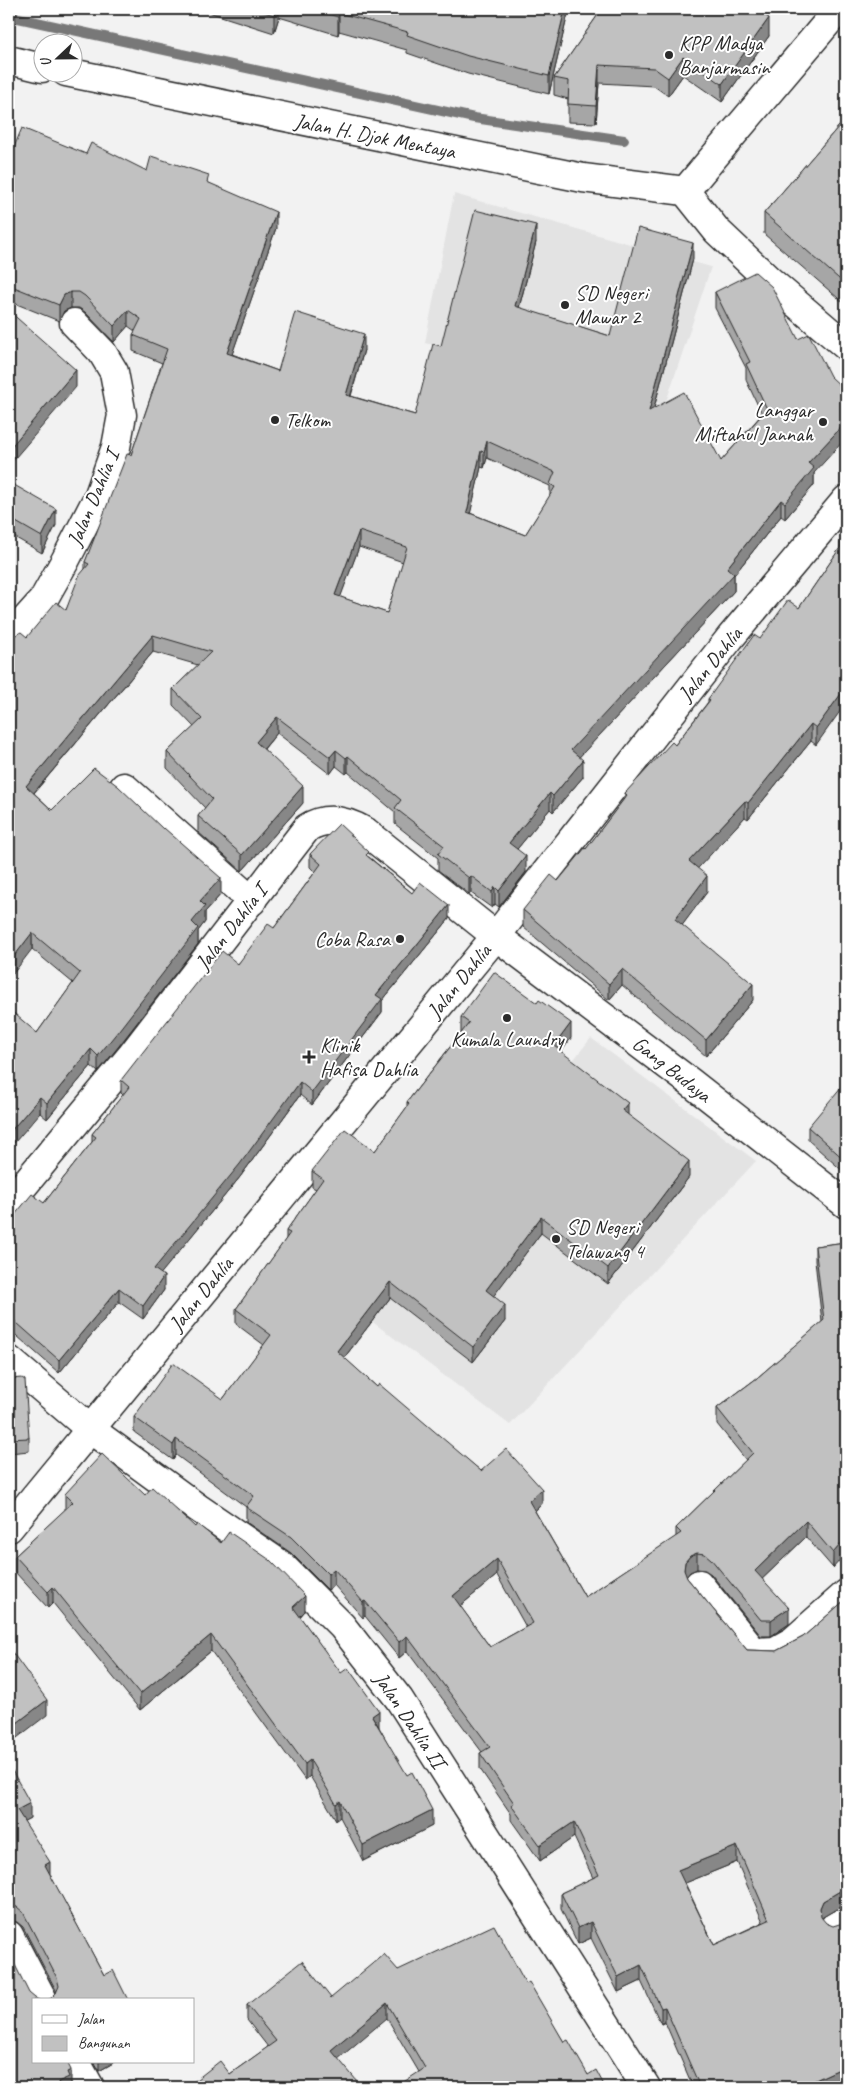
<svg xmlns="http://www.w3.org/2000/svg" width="855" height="2096" font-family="Caveat,sans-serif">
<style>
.built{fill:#e3e3e3}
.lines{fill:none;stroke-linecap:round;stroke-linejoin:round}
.stream{stroke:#787878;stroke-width:10}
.minor-casing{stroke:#2b2b2b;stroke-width:31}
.major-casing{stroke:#2b2b2b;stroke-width:31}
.minor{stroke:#fff;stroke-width:28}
.major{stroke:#fff;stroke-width:28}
.wall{fill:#a6a6a6;stroke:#2b2b2b;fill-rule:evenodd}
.shaded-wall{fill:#878787;stroke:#2b2b2b}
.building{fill:#c1c1c1;stroke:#2b2b2b;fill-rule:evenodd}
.poi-dot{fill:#2b2b2b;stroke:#fff;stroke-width:2}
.labels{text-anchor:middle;stroke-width:4;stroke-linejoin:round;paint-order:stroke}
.poi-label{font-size:21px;fill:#2b2b2b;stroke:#fff;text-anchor:start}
.street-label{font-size:21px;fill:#2b2b2b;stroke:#fff}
</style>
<rect width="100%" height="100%" fill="#f2f2f2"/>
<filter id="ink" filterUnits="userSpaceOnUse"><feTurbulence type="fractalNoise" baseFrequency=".02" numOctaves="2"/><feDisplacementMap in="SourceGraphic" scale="10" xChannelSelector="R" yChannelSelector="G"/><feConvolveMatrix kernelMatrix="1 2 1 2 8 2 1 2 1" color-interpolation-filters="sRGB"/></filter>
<g filter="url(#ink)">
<g class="built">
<path d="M454,194L711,267L665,405L425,343Z"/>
<path d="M591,1038L756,1161L510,1425L366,1317Z"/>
</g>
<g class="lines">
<path class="stream" d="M9,16L474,118L624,140"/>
<defs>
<g id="minor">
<path d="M685,191L717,231L770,281L846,346"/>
<path d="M9,638L43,600L65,561L99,495L116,447L122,415L114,372L102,352L74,323"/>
<path d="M124,787L252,901"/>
<path d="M9,1203L131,1056L307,828C327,815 347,821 366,832L496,936L690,1082L846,1204"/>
<path d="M9,1360L90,1429L198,1508L280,1564L342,1626L399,1699L646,2087"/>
<path d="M9,1528L496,936L730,638L846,500"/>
<path d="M699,1584L754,1652L775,1651L793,1641L846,1594"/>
<path d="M835,1926L846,1921"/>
<path d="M9,1935L43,2000"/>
<path d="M76,2062L90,2087"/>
</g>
<g id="major">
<path d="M9,60L42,68"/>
<path d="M66,72L583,178L685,191L839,9"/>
</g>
</defs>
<use href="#minor" class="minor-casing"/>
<use href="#major" class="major-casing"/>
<use href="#minor" class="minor"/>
<use href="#major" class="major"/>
</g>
<g class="wall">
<path d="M199,9H569L549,94L468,74L407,53V50L339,31L338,35L279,17L274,33Z"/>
<path d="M602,9H765L762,13L769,36L722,102L683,75L668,96L654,86L599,83L596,123L568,122V99L554,95V78Z"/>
<path d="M846,118V305L764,234V213Z"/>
<path d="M9,145L14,147L86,154L147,171L209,183L276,228L232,354L278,371L364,350L351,396L415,415L441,346L536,242L519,308L610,336L693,259L654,408L721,461L762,414L746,380V368L715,308V292L814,473V485L785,519L781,516L734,575V591L579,757L583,777L553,812L550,809L517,849L526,872L499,907L495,904L492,908L471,893L469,894L438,870V858L395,824V812L348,772L346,774L336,766L330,774L277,733L264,749L303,803L242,871L198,832V816L205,808L167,768V752L194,727L173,705V689L198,665L153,652L34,793L52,810L221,894L205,912V922L198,931V944L119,1046L98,1072L91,1066L47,1119L40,1113L37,1033L73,983L32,949L27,637L66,610L85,569V562L131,455L162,363L133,351V335L135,331L128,326L114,342L85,312L79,308H71L64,311L59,321L9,301ZM487,458L550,486V496L525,535L470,513L481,467L484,468ZM359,547L403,562L387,613L340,597Z"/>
<path d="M9,482L56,525L42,553L9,534Z"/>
<path d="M846,534L816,745L811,741L748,819L745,817L697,868L707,892L682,925L753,1000L706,1056L622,985L609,1000L523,927V910L558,881L586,849L625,798V793L675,745L708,702V699L760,639L799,608L840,548V543Z"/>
<path d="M310,854L369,857L412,893L449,919L382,1001V1012L312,1105L300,1095L240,1177L160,1274L164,1290L143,1319L119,1302L59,1373L9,1329V1222L44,1203L92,1142V1134L123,1095L121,1093V1080L274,928L315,872L310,867Z"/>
<path d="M461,1017L571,1038L561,1052L628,1115L689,1177L608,1284L541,1233L493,1296L505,1321L473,1362L390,1298L344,1358L377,1387L481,1471L542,1504L535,1511L585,1597L676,1537V1528L746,1460L717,1424V1408L757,1378L822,1322L815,1261V1246L846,1242L833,1568L806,1537L762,1579L789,1624L771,1636H761L711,1574L705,1570L697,1569L690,1572L686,1576L687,1578L747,1650L776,1651L803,1637L846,1599V1906L840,1907L823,1917L822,1918L846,2081L833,2087H693L665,2022L661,2024L641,1981L618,1992L591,1938L578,1944L561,1909V1893L593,1878L574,1837L540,1861L511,1820V1814L480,1769V1753L482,1752L407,1651L399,1658L365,1616L363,1618L334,1585L328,1590L291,1553L246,1522V1507L176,1455L173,1460L134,1432V1417L223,1399L264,1345L236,1324V1309L286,1239V1231L316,1189L312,1187V1171L375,1151L407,1107V1102L461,1033ZM497,1575L526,1627L490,1647L460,1606ZM737,1862L763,1922L714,1945L685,1883Z"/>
<path d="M846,1090V1174L808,1140V1127Z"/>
<path d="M9,1379L29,1438V1451L9,1453Z"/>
<path d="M65,1494L145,1495L195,1527L305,1611L300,1617L379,1727L432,1826L363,1861L340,1817L336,1820L310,1776L305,1780L211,1651L140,1710L53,1603L48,1608L15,1572V1556L65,1510Z"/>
<path d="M9,1765L30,1818L24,1821L50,1875L104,1975L50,1999L57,1992L23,1927L17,1922L9,1920Z"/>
<path d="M398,1970L526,1984L564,2042L588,2075L419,2072L387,2018L230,2074L268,2047L247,2020V2005L331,1998Z"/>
<path d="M94,2062H115L99,2071Z"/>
</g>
<g class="shaded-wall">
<path d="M276,9H279V17L274,33V15Z"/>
<path d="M565,9H569L549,94V76Z"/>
<path d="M752,9H765L752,24Z"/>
<path d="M339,13V31L338,35V17Z"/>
<path d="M769,18V36L722,102V84Z"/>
<path d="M683,57V75L668,96V78Z"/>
<path d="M599,65V83L596,123V106Z"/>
<path d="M276,212V228L227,369V353Z"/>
<path d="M536,225V242L515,323V306Z"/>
<path d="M693,243V259L649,427V411Z"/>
<path d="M71,292V308L64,311L59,321V305L64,295Z"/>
<path d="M128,310V326L114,342V326Z"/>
<path d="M364,334V350L346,411V395Z"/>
<path d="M76,370V387L9,465V449Z"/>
<path d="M846,422V438L814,473V485L785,519V503L808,463Z"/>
<path d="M487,441V458L484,468V452Z"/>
<path d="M481,451V467L467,528V512Z"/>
<path d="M781,500V516L734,575V591L571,766V750L727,568Z"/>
<path d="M56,509V525L42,553V537Z"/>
<path d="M359,531V547L335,612V595Z"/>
<path d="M153,635V652L26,802V786Z"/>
<path d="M846,687V703L816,745V728Z"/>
<path d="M277,717V733L256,758V742Z"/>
<path d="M811,724V741L748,819V803Z"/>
<path d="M336,750V766L330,774V757Z"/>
<path d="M348,756V772L346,774V758Z"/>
<path d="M583,760V777L553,812V796Z"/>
<path d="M303,786V803L242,871V855Z"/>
<path d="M550,793V809L509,859V843Z"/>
<path d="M745,801V817L689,878V861Z"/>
<path d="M526,856V872L499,907V891Z"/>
<path d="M471,876V893L469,894V878Z"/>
<path d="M707,876V892L675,935V919Z"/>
<path d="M221,878V894L205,912V922L198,931V944L119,1046L98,1072V1056L192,922L200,901Z"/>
<path d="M495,887V904L492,908V892Z"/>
<path d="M449,905V919L382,1001V1012L312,1105V1092L376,995Z"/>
<path d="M32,933V949L9,979V963Z"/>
<path d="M622,969V985L609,1000V984Z"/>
<path d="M753,984V1000L706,1056V1040Z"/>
<path d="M571,1023V1038L554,1062V1046Z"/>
<path d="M91,1049V1066L47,1119V1103Z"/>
<path d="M300,1082V1095L240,1177L154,1282V1269Z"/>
<path d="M40,1097V1113L9,1149V1133Z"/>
<path d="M628,1103V1118L622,1110Z"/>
<path d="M689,1161V1177L608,1284V1268Z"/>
<path d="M541,1217V1233L486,1306V1290Z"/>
<path d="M164,1276V1290L143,1319V1306Z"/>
<path d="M390,1282V1298L337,1367V1351Z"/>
<path d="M119,1288V1302L59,1373V1360Z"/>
<path d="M505,1305V1321L473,1362V1347Z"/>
<path d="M176,1439V1455L173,1460V1445Z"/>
<path d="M542,1489V1504L529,1516V1501Z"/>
<path d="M806,1521V1537L755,1586V1571Z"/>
<path d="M846,1538V1553L833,1568V1553Z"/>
<path d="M697,1553V1569L690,1572L685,1578L684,1570L685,1562L690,1556Z"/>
<path d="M497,1559V1575L453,1612V1596Z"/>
<path d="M334,1569V1585L328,1590V1574Z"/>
<path d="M53,1587V1603L48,1608V1592Z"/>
<path d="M305,1596V1611L293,1623V1607Z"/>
<path d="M365,1601V1616L363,1618V1602Z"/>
<path d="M789,1608V1624L771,1636V1620Z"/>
<path d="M211,1635V1651L140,1710V1694Z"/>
<path d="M407,1636V1651L399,1658V1642Z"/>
<path d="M47,1700V1715L9,1744V1729Z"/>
<path d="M379,1711V1727L372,1716Z"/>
<path d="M310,1760V1776L305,1780V1764Z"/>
<path d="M340,1801V1817L336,1820V1804Z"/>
<path d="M30,1803V1818L17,1825V1810Z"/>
<path d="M432,1810V1826L363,1861V1845Z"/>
<path d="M574,1822V1837L540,1861V1845Z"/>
<path d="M737,1846V1862L678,1886V1870Z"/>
<path d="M50,1862V1877L45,1865Z"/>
<path d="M840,1891V1907L823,1917L820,1924V1908L823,1901Z"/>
<path d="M9,1905H10V1919L9,1920Z"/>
<path d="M591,1922V1938L578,1944V1928Z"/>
<path d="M641,1965V1981L618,1992V1977Z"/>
<path d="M387,2003V2018L331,2065V2050Z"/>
<path d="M665,2007V2022L661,2024V2008Z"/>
<path d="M99,2062H115L99,2071Z"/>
<path d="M846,2066V2081L833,2087H800Z"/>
<path d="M71,2070V2085L69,2086V2087H58V2082L67,2072Z"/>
</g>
<g class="building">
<path d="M254,9H276L274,15Z"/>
<path d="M311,9H565L549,76L468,56L407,35L408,32L339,13L338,17Z"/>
<path d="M602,9H755L769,18L722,84L683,57L668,78L654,68L599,65L596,106L568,104L569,81L554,78Z"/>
<path d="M846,118V285L764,213Z"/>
<path d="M22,128L86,154L91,143L147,171L151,156L209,175L207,182L276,212L227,353L278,371L295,312L364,334L346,395L415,415L433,344L441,346L475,210L536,225L515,306L610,336L638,228L693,243L649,411L684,392L721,461L767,409L746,364L750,362L715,292L755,272L772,287L798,339L809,334L830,376L846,391V422L808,463L814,468L785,503L781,500L727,568L734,574L571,750L583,760L553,796L550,793L509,843L526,856L499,891L495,887L492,892L471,876L469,878L438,854L444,846L395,808L401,800L348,756L346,758L336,750L330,757L277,717L256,742L303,786L242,855L198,816L212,799L167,752L202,719L173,689L211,652L153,635L26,786L52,810L94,768L118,786L163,829L164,828L221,878L200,901L205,906L192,922L198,928L119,1030L98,1056L91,1049L47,1103L40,1097L9,1133V1009L37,1033L80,973L32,933L9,963V637L14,636L21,632L27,637L56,602L66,610L79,576L89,564L85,562L127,454L131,455L167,349L133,335L141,319L128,310L114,326L85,296L79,292H71L64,295L59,305L9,285V145L14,147ZM487,441L555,472L550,484L555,487L525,535L467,512L481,451L484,452ZM359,531L407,547L387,613L335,595Z"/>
<path d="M9,311L76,370L9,449Z"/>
<path d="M9,482L56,509L42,537L9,518Z"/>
<path d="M846,534V687L816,728L811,724L748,803L745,801L689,861L707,876L675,919L753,984L706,1040L622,969L609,984L523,910L551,875L558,881L585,848L586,849L627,795L625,793L672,742L675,745L710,700L708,699L754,635L760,639L788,600L799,608L842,545L840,543Z"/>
<path d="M339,824L369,852L366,855L412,893L420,882L449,905L376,995L382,999L312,1092L300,1082L240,1164L154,1269L164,1276L143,1306L119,1288L59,1360L9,1316V1303L10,1301H9V1222L32,1194L44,1203L96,1137L92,1134L129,1087L121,1080L222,951L238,964L268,924L274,928L321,864L310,854Z"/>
<path d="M494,972L537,1003L539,1000L571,1023L554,1046L628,1103L622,1110L689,1161L608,1268L541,1217L486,1290L505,1305L473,1347L390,1282L337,1351L377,1387L379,1384L481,1471L506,1449L542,1489L529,1501L585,1597L681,1533L676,1528L753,1453L717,1408L757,1378L824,1320L815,1246L846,1242V1538L833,1553L806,1521L755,1571L789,1608L771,1620H761L711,1559L705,1554L697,1553L690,1556L685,1562L684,1570L687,1578L747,1650L776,1651L803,1637L846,1599V1890L840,1891L823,1901L820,1908L821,1917L826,1923L833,1926L846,1922V2066L800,2087H700L665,2007L661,2008L641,1965L618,1977L591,1922L578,1928L561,1893L599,1875L574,1822L540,1845L511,1805L514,1803L480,1753L490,1747L407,1636L399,1642L365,1601L363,1602L334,1569L328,1574L291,1537L246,1507L254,1496L176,1439L173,1445L134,1417L173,1363L223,1399L271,1335L236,1309L290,1233L286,1231L323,1179L312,1171L345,1129L375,1151L409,1104L407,1102L469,1023L461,1017ZM497,1559L533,1623L490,1647L453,1596ZM737,1846L769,1920L714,1945L678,1870Z"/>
<path d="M842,1086L846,1090V1161L808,1127Z"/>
<path d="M22,1378L25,1380L29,1438L9,1439V1379Z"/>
<path d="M102,1454L145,1495L152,1487L195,1527L197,1524L221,1543L229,1532L270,1560L305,1596L293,1607L341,1673L348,1668L379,1711L372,1716L407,1775L412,1772L432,1810L363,1845L340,1801L336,1804L310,1760L305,1764L211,1635L140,1694L53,1587L48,1592L15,1556L73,1502L65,1494Z"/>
<path d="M9,1648L47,1700L9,1729Z"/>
<path d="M9,1765L30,1803L17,1810L50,1862L45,1865L104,1975L113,1970L128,2000H46L50,1999L56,1993L59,1986L57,1978L23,1912L17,1907L9,1905Z"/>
<path d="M494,1925L526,1984L529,1982L564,2042L568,2040L588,2075L596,2070L605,2087H396L425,2068L387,2003L331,2050L362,2087H187L220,2061L230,2074L276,2041L247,2005L302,1961L331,1998L384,1954L398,1970Z"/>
<path d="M9,1953L29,1993L35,1998L39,2000H34V2062H67L71,2070L67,2072L69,2077L58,2082L60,2087H9Z"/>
</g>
</g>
<g class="poi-dot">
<circle cx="669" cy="55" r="5"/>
<circle cx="565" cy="305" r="5"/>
<circle cx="275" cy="420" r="5"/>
<circle cx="823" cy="422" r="5"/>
<circle cx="400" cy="939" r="5"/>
<circle cx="507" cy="1018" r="5"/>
<path d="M306.5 1049.5h5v5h5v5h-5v5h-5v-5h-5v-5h5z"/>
<circle cx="556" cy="1239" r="5"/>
</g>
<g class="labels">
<g class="poi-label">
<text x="679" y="50">KPP Madya<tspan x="679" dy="24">Banjarmasin</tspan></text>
<text x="575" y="300">SD Negeri<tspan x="575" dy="24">Mawar 2</tspan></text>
<text x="813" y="417" text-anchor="end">Langgar<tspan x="813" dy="24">Miftahul Jannah</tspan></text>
<text x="285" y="427">Telkom</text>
<text x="390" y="946" text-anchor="end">Coba Rasa</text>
<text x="507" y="1046" text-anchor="middle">Kumala Laundry</text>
<text x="320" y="1052">Klinik<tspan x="320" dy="24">Hafisa Dahlia</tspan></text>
<text x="566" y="1234">SD Negeri<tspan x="566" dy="24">Telawang 4</tspan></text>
</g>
<g class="street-label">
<text transform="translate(375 136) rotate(11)" y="7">Jalan H. Djok Mentaya</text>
<text transform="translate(93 498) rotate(-67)" y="7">Jalan Dahlia I</text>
<text transform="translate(710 664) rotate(-51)" y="7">Jalan Dahlia</text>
<text transform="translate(231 927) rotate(-52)" y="7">Jalan Dahlia I</text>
<text transform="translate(459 981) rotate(-51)" y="7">Jalan Dahlia</text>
<text transform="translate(672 1069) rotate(38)" y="7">Gang Budaya</text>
<text transform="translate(201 1294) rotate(-51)" y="7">Jalan Dahlia</text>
<text transform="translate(410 1720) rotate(56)" y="7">Jalan Dahlia II</text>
</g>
</g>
<rect width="855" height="2096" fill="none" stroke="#fff" stroke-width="30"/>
<rect x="15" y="15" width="825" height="2066" fill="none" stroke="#2b2b2b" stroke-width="2" filter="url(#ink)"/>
<rect x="32" y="1998" width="162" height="65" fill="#ffffff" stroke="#aaaaaa"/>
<rect x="42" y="2015" width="25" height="8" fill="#ffffff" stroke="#aaaaaa"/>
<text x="78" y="2024" font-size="15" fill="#2b2b2b">Jalan</text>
<rect x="42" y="2036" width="25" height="15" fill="#c1c1c1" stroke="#aaaaaa"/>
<text x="78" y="2048" font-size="15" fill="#2b2b2b">Bangunan</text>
<g transform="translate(58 58) rotate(248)"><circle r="24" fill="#ffffff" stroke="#aaaaaa"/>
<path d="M0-4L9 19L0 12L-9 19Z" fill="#2b2b2b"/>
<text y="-8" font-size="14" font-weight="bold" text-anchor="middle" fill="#2b2b2b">U</text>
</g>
</svg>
